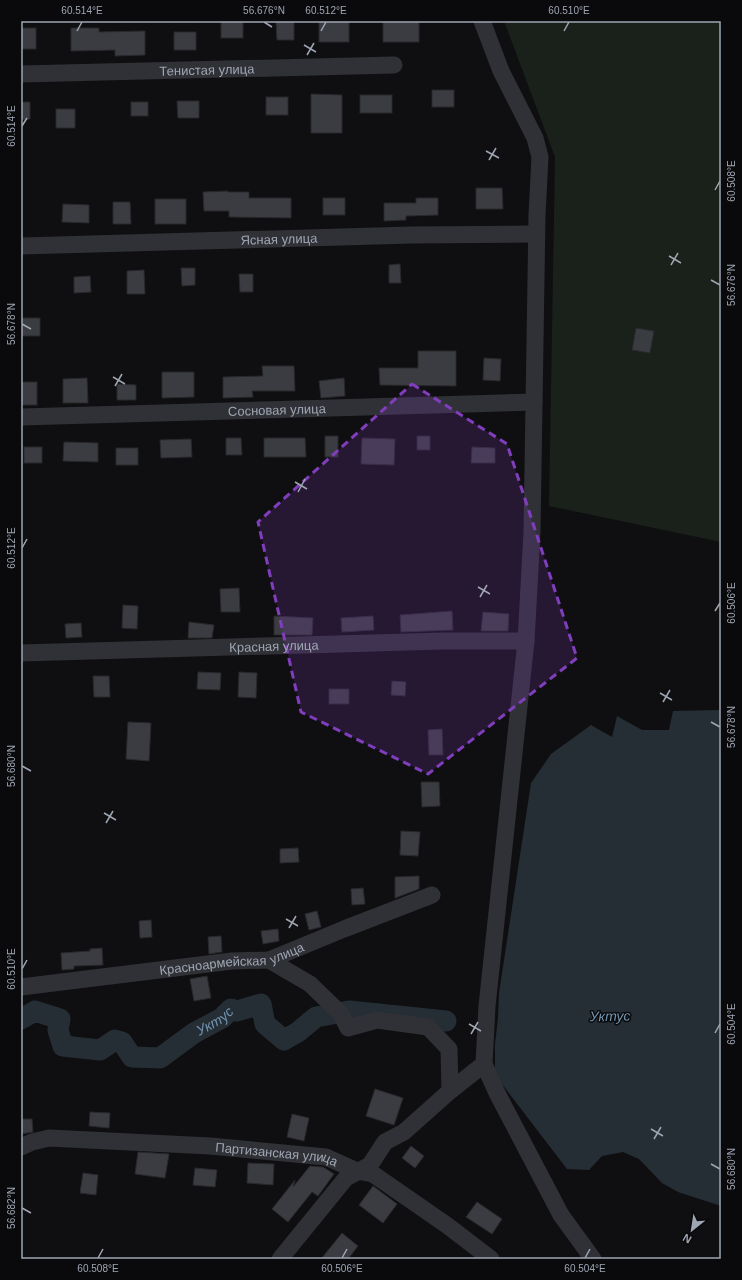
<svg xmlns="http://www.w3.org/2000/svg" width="742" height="1280" font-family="Arial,sans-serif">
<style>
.green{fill:#19211a}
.water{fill:#252e35}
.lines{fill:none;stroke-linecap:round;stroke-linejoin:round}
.river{stroke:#252e35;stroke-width:21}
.building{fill:#3b3c41;stroke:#29292d}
.minor{stroke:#303136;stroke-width:17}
.marked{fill:#803ebd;fill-opacity:0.2;stroke:#803ebd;stroke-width:3;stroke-dasharray:8 5;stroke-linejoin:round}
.ticks{fill:none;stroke:#9fa6b3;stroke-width:1.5}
.labels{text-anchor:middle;stroke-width:3;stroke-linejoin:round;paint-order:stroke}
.street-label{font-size:13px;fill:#9fa6b3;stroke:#0a0a0c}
.water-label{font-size:14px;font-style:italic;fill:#7395b1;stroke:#0a0a0c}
.neatline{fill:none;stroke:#9fa6b3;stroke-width:1.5}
.ticks-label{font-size:10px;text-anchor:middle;fill:#9fa6b3}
</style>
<rect width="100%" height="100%" fill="#0f0f11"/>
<path class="green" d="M504,21H721V542L549,506L555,157Z"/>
<path class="water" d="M721,710V1206L678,1192L662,1183L639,1159L623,1152L602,1156L589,1170L567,1169L495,1075V1044L498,1018L499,993L531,783L551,754L591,725L612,737L617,716L642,730H669L673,711Z"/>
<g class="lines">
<path class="river" id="s1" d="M21,1019L35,1011L60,1019L58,1030L63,1046L100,1050L115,1040L122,1042L132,1057L160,1058L194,1033L222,1018L231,1009L237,1011L261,1004L265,1024L284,1040L298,1032L316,1017L349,1011L446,1021"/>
</g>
<g class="building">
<rect x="221" y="21" width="22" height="17"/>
<path d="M276,21H294V40H277Z"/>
<rect x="319" y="21" width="30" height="21"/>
<rect x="383" y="22" width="36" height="20"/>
<rect x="21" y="28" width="15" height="21"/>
<path d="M71,28H99V32L145,31V55L115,56V50L71,51Z"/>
<rect x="174" y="32" width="22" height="18"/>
<rect x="432" y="90" width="22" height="17"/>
<path d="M311,94L342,95V133H311Z"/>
<rect x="360" y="95" width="32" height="18"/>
<rect x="266" y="97" width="22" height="18"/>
<path d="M177,101H199V118H178Z"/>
<path d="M21,102H30V119L21,120Z"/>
<rect x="131" y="102" width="17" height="14"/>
<rect x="56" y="109" width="19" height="19"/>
<path d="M476,188H502L503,209H476Z"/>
<path d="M228,191V192H249V198H291V218L229,217V211H204L203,192Z"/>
<rect x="323" y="198" width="22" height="17"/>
<path d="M416,198H438V215L406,216V220L384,221V203H416Z"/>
<rect x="155" y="199" width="31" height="25"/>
<path d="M113,202H130L131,224H113Z"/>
<path d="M63,204L89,205V223L62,222Z"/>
<path d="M400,264L401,283H389V265Z"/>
<path d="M181,268H195V285L182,286Z"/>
<path d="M144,270L145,294H127V271Z"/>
<path d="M239,274H253V292H240Z"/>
<path d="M90,276L91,292L74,293V277Z"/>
<rect x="21" y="318" width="19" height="18"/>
<path d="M636,328L654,331L650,353L632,350Z"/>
<path d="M418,351H456V386L380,385L379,368H418Z"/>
<path d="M484,358L501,359L500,381L483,380Z"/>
<path d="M262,366H294L295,391H252L253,397L223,398V377L263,376Z"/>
<path d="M162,372H194V397L162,398Z"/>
<path d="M87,378L88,403H63V379Z"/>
<path d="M344,378L345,396L321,398L319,381Z"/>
<rect x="21" y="382" width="16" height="23"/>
<path d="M117,384L136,385V400H117Z"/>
<rect x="325" y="436" width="13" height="21"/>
<rect x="417" y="436" width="13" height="14"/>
<path d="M226,438H241L242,455H226Z"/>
<path d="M264,438H305L306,457H264Z"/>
<path d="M362,438L395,439L394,465L361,464Z"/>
<path d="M191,439L192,457L161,458L160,440Z"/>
<path d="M64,442L98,443V462L63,461Z"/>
<rect x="24" y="447" width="18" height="16"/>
<path d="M472,447L495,448V463H471Z"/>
<rect x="116" y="448" width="22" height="17"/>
<path d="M239,588L240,612H221L220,589Z"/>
<path d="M123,605L138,606L137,629L122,628Z"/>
<path d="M452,611L453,630L401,632L400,615Z"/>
<path d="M483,612L509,614L508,631H481Z"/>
<path d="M274,616L313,618L312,635H274Z"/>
<path d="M373,616L374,630L342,632L341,618Z"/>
<path d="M189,622L214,625L212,638H188Z"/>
<path d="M81,623L82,637L66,638L65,624Z"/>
<path d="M198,672L221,673L220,690L197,689Z"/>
<path d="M239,672L257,673L256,698L238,697Z"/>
<path d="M93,676H109L110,697H94Z"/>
<path d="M392,681L406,682L405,696L391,695Z"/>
<rect x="329" y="689" width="20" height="15"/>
<path d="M128,722L151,723L149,761L126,759Z"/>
<path d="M442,729L443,755H429L428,730Z"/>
<path d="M421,782H439L440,806L422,807Z"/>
<path d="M401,831L420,832L418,856L400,855Z"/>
<path d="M298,848L299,862L280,863V849Z"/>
<path d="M419,876V889L395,898V877Z"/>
<path d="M363,888L365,904L352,905L351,889Z"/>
<path d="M317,911L321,927L309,930L305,914Z"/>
<path d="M151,920L152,937L140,938L139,921Z"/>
<path d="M278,929L279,941L263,944L261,931Z"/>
<path d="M221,936L222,952L209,954L208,937Z"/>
<path d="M102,948L103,965L74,966V969L62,970L61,953L90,951V949Z"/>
<path d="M207,976L211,998L194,1001L190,979Z"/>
<path d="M375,1089L403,1098L394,1125L366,1116Z"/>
<path d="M90,1112L110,1113L109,1128L89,1126Z"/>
<path d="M292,1114L309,1118L304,1141L287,1137Z"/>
<path d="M21,1119H32L33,1132L21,1134Z"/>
<path d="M411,1146L424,1156L415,1168L402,1158Z"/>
<path d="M138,1152L169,1154L165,1178L135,1174Z"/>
<path d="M248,1163L274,1164L273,1185L247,1183Z"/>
<path d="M310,1166L323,1167L334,1174L318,1196L312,1192L288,1222L272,1209L295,1180L293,1187Z"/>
<path d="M195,1168L217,1170L215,1187L193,1185Z"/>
<path d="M83,1173L98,1175L96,1195L80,1193Z"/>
<path d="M373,1186L397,1204L383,1223L359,1205Z"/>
<path d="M477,1202L502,1219L492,1234L466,1217Z"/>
<path d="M342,1233L358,1246L348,1259H321Z"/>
</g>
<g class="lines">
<g class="minor">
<path d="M482,21L501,71L535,138L540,157L537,215L532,532L526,641L487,1006L484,1064L497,1093L561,1215L593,1259"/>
<path id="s2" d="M21,74L394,65"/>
<path id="s3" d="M21,246L411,235L536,234"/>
<path id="s4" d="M21,417L534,402"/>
<path id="s5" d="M21,653L443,641H526"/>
<path d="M269,960L310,984L341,1014L348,1028L377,1020L428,1027L449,1049L450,1091"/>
<path id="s6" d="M21,987L232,961L269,960L344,929L432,895"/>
<path id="s7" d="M21,1147L32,1142L49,1138L210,1146L326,1157L357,1171L373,1174L448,1226L491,1259"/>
<path d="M280,1259L346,1178L370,1165L385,1142L404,1132L450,1091L484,1064"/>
</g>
</g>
<path class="marked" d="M412,384L507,444L577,658L428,774L301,712L258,522Z"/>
<path class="ticks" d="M264,22L272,27M77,31L82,22M321,31L326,22M564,31L569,22M304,45L316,52M307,55L314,43M22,126L27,118M486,151L499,158M489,160L496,148M715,190L720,181M669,256L681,263M671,265L678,253M711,280L720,285M22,324L31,329M113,377L125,384M115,386L122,374M295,482L307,489M298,492L305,479M22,548L27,539M478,587L490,594M480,597L487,585M715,611L720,603M660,693L672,700M663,702L670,690M711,722L720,727M22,766L31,771M104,813L116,820M106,823L113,811M286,919L298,926M289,928L296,916M22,969L27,960M469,1024L481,1031M715,1033L720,1024M471,1034L478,1022M651,1129L663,1136M654,1139L661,1127M711,1164L720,1169M22,1208L31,1213M98,1258L103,1249M342,1258L347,1249M585,1258L590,1249"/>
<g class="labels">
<g class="street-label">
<text dy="5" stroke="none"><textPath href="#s2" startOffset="186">Тенистая улица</textPath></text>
<text dy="5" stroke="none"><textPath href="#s3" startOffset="258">Ясная улица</textPath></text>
<text dy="5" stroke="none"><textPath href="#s4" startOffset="256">Сосновая улица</textPath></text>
<text dy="5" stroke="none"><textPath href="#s5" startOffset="253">Красная улица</textPath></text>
<text dy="5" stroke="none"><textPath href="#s6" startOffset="213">Красноармейская улица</textPath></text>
<text dy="5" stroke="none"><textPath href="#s7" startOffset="258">Партизанская улица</textPath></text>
</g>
<g class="water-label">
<text transform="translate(610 1016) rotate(-1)" y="5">Уктус</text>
<text dy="5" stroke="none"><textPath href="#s1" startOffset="245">Уктус</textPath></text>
</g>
</g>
<rect width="742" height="1280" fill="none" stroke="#0a0a0c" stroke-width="44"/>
<g transform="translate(692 1230) rotate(210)" stroke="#0a0a0c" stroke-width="3" paint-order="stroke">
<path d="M0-3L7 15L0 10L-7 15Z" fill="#9fa6b3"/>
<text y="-6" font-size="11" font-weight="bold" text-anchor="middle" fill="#9fa6b3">N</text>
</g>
<rect x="22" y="22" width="698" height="1236" class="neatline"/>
<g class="ticks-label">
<text x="82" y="14">60.514°E</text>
<text x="264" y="14">56.676°N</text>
<text x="326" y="14">60.512°E</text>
<text x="569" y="14">60.510°E</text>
<text transform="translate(11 126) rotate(-90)" y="4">60.514°E</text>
<text transform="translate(731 181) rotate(-90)" y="4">60.508°E</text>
<text transform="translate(731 285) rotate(-90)" y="4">56.676°N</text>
<text transform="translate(11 324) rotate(-90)" y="4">56.678°N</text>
<text transform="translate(11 548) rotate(-90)" y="4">60.512°E</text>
<text transform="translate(731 603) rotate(-90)" y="4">60.506°E</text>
<text transform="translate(731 727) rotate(-90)" y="4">56.678°N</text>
<text transform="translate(11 766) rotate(-90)" y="4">56.680°N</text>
<text transform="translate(11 969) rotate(-90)" y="4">60.510°E</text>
<text transform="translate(731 1024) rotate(-90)" y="4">60.504°E</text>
<text transform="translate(731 1169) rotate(-90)" y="4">56.680°N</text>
<text transform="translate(11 1208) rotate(-90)" y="4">56.682°N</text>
<text x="98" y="1272">60.508°E</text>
<text x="342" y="1272">60.506°E</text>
<text x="585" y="1272">60.504°E</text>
</g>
</svg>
